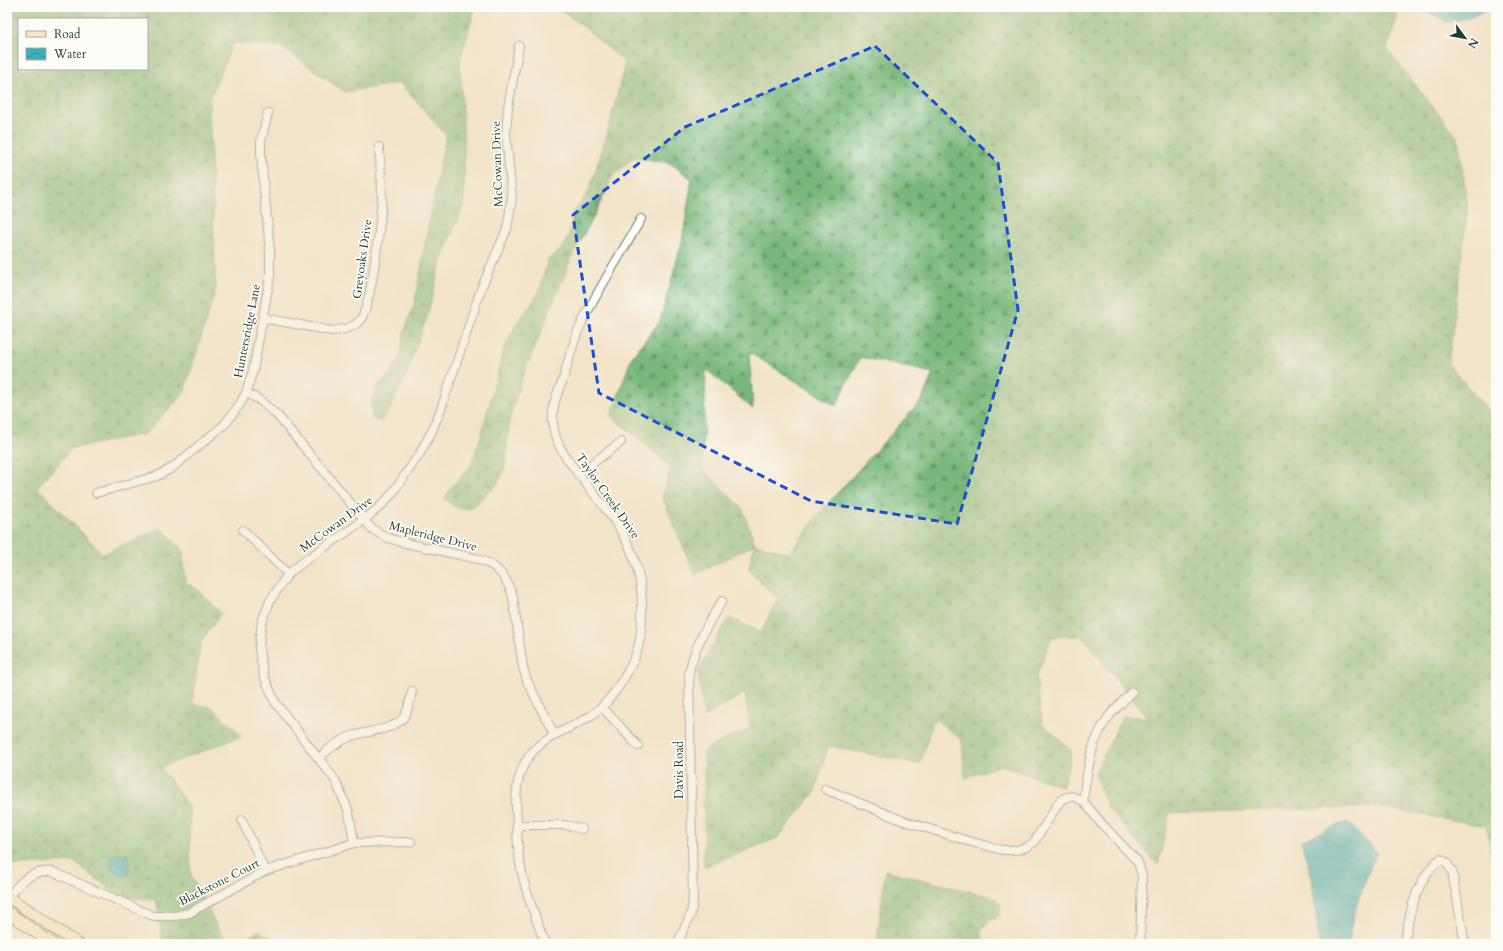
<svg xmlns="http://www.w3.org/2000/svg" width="1503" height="951" font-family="Cardo,serif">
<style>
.forest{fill:url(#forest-firs);stroke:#4c7a57;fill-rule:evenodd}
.water{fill:url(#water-waves);stroke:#2e7677}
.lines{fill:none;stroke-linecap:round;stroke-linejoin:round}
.stream{stroke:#3eaeba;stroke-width:2}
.minor-casing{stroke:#697768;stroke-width:10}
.secondary-casing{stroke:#697768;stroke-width:13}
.minor{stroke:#fff;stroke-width:8}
.secondary{stroke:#fbe6c4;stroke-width:11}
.marked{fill:none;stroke:#1d4ed8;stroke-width:3;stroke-dasharray:8 5;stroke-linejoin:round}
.labels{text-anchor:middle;stroke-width:3.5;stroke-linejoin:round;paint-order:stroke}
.street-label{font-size:12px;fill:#1f3d34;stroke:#fdfcf7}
</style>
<defs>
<pattern id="forest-firs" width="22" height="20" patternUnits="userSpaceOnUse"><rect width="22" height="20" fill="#79b87a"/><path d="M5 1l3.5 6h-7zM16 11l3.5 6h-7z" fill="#639765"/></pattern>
<pattern id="water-waves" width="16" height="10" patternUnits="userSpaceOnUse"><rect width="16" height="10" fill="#3eaeba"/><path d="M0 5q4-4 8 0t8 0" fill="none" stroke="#338f98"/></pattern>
</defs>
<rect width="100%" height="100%" fill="#fdfcf7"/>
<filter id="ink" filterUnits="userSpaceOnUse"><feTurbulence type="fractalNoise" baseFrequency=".025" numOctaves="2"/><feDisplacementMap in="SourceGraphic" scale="8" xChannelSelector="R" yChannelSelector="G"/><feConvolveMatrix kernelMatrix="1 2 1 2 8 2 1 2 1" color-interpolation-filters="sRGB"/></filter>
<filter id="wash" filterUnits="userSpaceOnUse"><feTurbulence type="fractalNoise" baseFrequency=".012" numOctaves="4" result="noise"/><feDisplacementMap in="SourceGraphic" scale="16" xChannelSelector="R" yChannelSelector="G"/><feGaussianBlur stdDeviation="0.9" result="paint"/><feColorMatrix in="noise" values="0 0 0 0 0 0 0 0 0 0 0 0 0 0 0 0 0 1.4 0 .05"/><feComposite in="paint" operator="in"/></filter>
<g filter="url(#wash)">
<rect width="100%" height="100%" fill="#f2e4c9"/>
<g class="forest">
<path d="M7,7H475L460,61L464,142V205L444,252L427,316L406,375L390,408L381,421L372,419L371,402L380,383L391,373L400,357L404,333L415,301L431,210L446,135L400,83L345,92L280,46L233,43L209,100L216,289L184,393L145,434L73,448L37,487L103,554L161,528L183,550L185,582L199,591L221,613L201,642L192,704L212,707L242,736L161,767L189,808L191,876L216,924L228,944H163L156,900L119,896L74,862L7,866ZM19,19H147V69H19Z"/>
<path d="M556,7H1381L1398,15L1387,49L1458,138L1468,209L1448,364L1496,419V878L1486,826L1378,807L1170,813L1158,865L1108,809L1095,773L1123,716L1147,718L1082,636L1052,637L1036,677L1042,723L1072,751L1063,787L1001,765L965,778L962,740L934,718L920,764L828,746L815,792L778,838L704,867V750L750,728L745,693L704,717L698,670L729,618L761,632L778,599L748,569L755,544L695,575L662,496L671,466L611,416L632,357L660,321L682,242L692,179L670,163L634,157L612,177L597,210L574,252L520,383L510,417L505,467L497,485L470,509L457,508L444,499L453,485L470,467L481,436L504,348L518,321L532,304L540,289L548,259L560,251L569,236L573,213L589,191L607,134L625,63L584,27ZM749,352L836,406L860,357L933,373L922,400L824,508L789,553L755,544L742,508L702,468L706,369L753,409Z"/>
<path d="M885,870L995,898L1002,905L998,917L989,921L980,931L984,944H877Z"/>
<path d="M258,931L285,944H236Z"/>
</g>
<g class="water">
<path d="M1426,7H1491L1470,18L1447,22L1426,11Z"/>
<path d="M1349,823L1377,852C1367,875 1357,901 1351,926C1350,932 1351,938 1348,944H1319L1312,879L1301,841L1337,825Z"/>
<path d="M114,854H126L130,860L128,875C114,874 105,868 114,854Z"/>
</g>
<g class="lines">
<g class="stream">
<path d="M76,19L78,7"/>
<path d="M7,322L26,305L36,274L16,236L39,162L59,144L57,109L66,69"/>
</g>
</g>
</g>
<g filter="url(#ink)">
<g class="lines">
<defs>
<g id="minor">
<path d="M263,318L332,331C342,330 354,328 360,320C372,306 381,218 382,196C382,180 380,163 379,147"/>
<path d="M246,393L258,399L277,415L371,528C380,535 389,539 401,542L478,559C497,565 507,577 513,597L523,668L528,683L554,734"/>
<path d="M578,474L621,442"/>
<path d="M96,493L157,476L172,468L225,424L240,404L246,393L253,371L270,277V251L261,156V141L268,113"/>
<path d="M243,530L288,574"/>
<path d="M1132,692C1124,701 1114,709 1107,719C1090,743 1087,772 1083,801L1101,823L1138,862L1142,876L1140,944"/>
<path d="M602,707L638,746"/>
<path d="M319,758C328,749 338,742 349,737C366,730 392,732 404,717C409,710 410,699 412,691"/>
<path d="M825,789L904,821L968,841L1002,850H1017L1027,847L1034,842L1060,801C1069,794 1074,796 1083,801"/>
<path d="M242,820L265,871"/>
<path d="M517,825H566L582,829"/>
<path d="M354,843L349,812L335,780L275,702L264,676L259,650L260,636L262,622L270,601L288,574L306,560L364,520L383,504L393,492L419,455L431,433L441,409L481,289L507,229L512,198L506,134L508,107L519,46"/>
<path d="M7,901C18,882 31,870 53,872L153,916H175L189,913L265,871L354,843L411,842"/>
<path d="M545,944C538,922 528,900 523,877C518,859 517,842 517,823C516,809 515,796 518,782C527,739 561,735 592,715C613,700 636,664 640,639C644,610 643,580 632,553C621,525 599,501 581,477C568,461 554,444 553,423C551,407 558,393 563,379C568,363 572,346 578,331C596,292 620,256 641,219"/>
<path d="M677,944L691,914L693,900L689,672C694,649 709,621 722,601"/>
<path d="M1404,944C1409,915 1416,879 1440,859L1446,862L1452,871L1465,944"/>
</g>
<g id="secondary">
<path d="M7,896L78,944"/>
<path d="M7,912L53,944"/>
</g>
</defs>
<use href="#minor" class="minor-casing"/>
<use href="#secondary" class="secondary-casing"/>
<use href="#minor" class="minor"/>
<use href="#secondary" class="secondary"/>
</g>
</g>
<path d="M0 0H1503V951H0ZM875,46L998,163L1018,310L957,524L811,501L599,393L573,215L685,127Z" fill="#f2e4c9" fill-opacity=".55" fill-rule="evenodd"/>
<path class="marked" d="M875,46L998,163L1018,310L957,524L811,501L599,393L573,215L685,127Z"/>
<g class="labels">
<g class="street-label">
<text transform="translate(497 164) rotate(-92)" y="4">McCowan Drive</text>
<text transform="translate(362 259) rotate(-82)" y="4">Greyoaks Drive</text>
<text transform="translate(247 331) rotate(-79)" y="4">Huntersridge Lane</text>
<text transform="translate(608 496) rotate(55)" y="4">Taylor Creek Drive</text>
<text transform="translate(336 524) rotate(-36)" y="4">McCowan Drive</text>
<text transform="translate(433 536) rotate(14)" y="4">Mapleridge Drive</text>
<text transform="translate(679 770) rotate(-90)" y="4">Davis Road</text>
<text transform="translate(219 882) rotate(-27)" y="4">Blackstone Court</text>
</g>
</g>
<rect width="1503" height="951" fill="none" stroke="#fdfcf7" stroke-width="24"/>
<rect x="18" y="18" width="130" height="52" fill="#fdfcf7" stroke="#a4b0a9"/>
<rect x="26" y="31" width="20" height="6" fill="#fbe6c4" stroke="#a4b0a9"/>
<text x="54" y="38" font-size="12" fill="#1f3d34">Road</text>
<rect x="26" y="48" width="20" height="12" fill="url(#water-waves)" stroke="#a4b0a9"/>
<text x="54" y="58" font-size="12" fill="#1f3d34">Water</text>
<g transform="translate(1465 38) rotate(122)" stroke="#fdfcf7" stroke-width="3" paint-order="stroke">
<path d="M0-3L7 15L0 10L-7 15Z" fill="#1f3d34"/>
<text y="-6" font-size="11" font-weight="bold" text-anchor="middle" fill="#1f3d34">N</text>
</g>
</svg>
